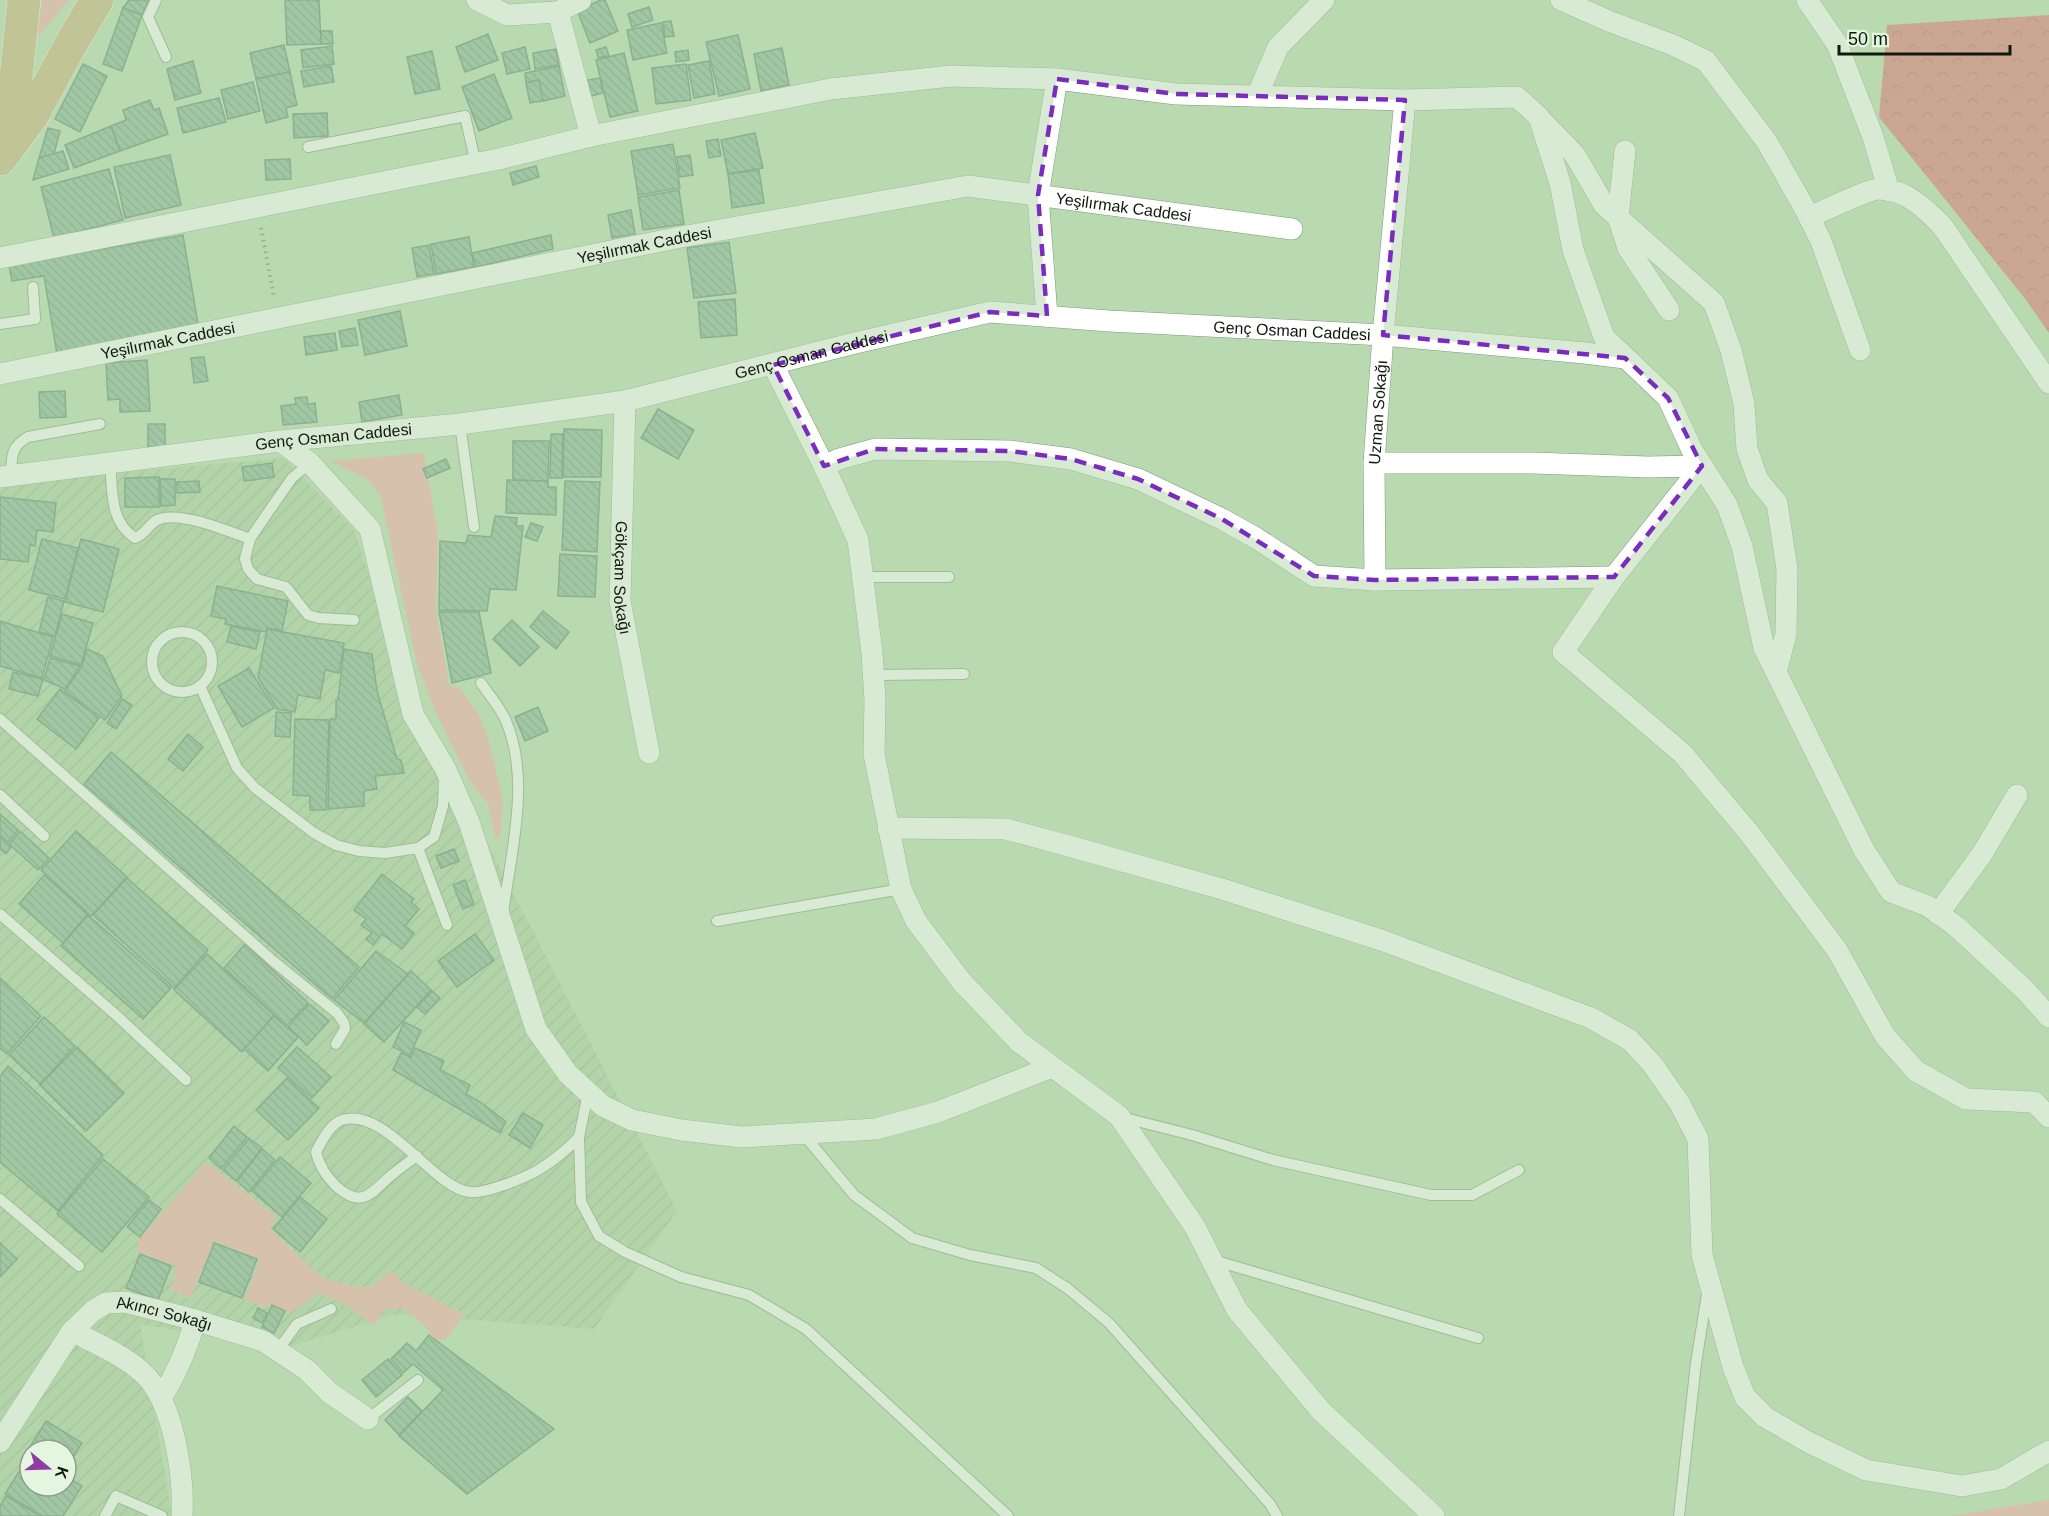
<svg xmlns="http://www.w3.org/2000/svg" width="2049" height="1516" font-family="Arial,sans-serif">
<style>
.industrial{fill:url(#industrial-furrows);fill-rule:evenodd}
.grass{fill:#f9a7a7}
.forest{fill:url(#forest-crowns)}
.building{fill:url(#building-back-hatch);stroke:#528067;stroke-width:1.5}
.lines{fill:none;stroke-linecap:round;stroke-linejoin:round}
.service-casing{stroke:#7c9a75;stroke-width:12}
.minor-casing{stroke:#7c9a75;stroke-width:22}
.trunk-casing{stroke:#fff;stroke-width:34}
.path{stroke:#687f63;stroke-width:4;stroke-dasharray:1.5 4.5;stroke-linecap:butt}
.service{stroke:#fff;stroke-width:10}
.minor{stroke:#fff;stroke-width:21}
.trunk{stroke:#c8aa76;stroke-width:33}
.marked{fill:none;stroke:#7b2cbf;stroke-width:4.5;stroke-dasharray:12 8;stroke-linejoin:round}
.labels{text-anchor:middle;stroke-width:6;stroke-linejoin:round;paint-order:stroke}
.street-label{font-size:16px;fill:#0e1a0b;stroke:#e4f5e0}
</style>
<defs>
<pattern id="industrial-furrows" width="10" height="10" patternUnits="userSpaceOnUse" patternTransform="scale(1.5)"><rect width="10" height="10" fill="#aacfa1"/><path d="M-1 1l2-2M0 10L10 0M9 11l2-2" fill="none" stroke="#91b189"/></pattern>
<pattern id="forest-crowns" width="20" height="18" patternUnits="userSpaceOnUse" patternTransform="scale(1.5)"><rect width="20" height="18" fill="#e16a6f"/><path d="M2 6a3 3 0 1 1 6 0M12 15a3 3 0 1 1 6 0" fill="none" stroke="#b55659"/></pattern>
<pattern id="building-back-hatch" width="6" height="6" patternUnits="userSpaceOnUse" patternTransform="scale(1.5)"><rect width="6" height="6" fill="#80b095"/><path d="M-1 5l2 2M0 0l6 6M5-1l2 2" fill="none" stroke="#678e78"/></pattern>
</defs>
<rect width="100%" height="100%" fill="#b9d9b1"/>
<path class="industrial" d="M284,458L354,530L368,572L409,725L489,846L677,1211L594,1329L397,1314L281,1349L140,1324L172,1516H0V483ZM30,1450H66V1486H30Z"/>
<g class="grass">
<path d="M42,0H69L36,39Z"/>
<path d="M424,453L438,536L436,609L449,685L460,689L479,715L489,741L503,801L500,839L495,837L488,804L469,780L452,746L434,708L417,664L380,494L367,479L330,461Z"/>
<path d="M206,1162L277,1217L269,1228L321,1277L353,1286L370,1288L390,1271L399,1275L398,1280L464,1314L447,1338L437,1341L425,1326L403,1308L383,1310L374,1326L346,1305L319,1293L290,1313L271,1304L268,1308L245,1300L260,1259L214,1241L190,1298L171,1290L177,1266L138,1252V1241Z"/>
<path d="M2049,1500V1516H1949Z"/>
</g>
<path class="forest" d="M2049,15V333L2026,300L1879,117L1887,25Z"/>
<g class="building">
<path d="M129,0H149L142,15L123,8Z"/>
<path d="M285,0H319L321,44L287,45Z"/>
<path d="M601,0H605L618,31L590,43L577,10Z"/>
<path d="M649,7L653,20L632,27L628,14Z"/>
<path d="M123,8L142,15L122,71L103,64Z"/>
<path d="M671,21L674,36L665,37L663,22Z"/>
<path d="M661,23L667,53L633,60L627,30Z"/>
<path d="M321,31H332L333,44H321Z"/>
<path d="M488,34L498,60L465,72L456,47Z"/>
<path d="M738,35L750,89L719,96L706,42Z"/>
<path d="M284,45L290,72L256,79L250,53Z"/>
<path d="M332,46L334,64L303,68L301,50Z"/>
<path d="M525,47L530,69L507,74L502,53Z"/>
<path d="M606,47L609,56L598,58L596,50Z"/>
<path d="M782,48L789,85L761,91L754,54Z"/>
<path d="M556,49L559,65L535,69L533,53Z"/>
<path d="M688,50L689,60L676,62L675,52Z"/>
<path d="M432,51L440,89L415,94L407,57Z"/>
<path d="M624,53L638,111L610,117L596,60Z"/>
<path d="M193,61L201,93L175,100L167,69Z"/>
<path d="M709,61L715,94L694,98L688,65Z"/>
<path d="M83,64L107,76L80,132L55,119Z"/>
<path d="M686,64L691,100L656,104L652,68Z"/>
<path d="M331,66L334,82L304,87L301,71Z"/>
<path d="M559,66L565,96L543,101L539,80L526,83L525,73Z"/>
<path d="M290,72L297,105L286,108L288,117L266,123L256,79Z"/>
<path d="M494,74L512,118L479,131L462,87Z"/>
<path d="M600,78L603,93L591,96L587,80Z"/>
<path d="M539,80L543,101L530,103L526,83Z"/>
<path d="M253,82L260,111L228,119L221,90Z"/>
<path d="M219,98L226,122L183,133L177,108Z"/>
<path d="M150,100L154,110L159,108L168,134L120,151L111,126L126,120L123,110Z"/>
<path d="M327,113L328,136L294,138L293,114Z"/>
<path d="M111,126L120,151L74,168L65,145Z"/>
<path d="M48,128L60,131L54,154L39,158Z"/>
<path d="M755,133L763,168L728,174L721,140Z"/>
<path d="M718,139L721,156L709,158L706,141Z"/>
<path d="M673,144L680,188L638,195L631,151Z"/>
<path d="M63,151L69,169L33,180L39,158Z"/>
<path d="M170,155L181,205L125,218L114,167Z"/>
<path d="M690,155L693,175L680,177L677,157Z"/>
<path d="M290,159L291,179L266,180L265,160Z"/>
<path d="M536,166L539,177L513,185L510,173Z"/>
<path d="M109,169L123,220L54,238L41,187Z"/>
<path d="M759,170L764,203L732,208L728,174Z"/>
<path d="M679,190L684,224L643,230L638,197Z"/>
<path d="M631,210L635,234L612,238L608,215Z"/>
<path d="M183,235L199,330L57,354L44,276L12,281L9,265Z"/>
<path d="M551,235L553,249L476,267L472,253Z"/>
<path d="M469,237L474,267L436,274L431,244Z"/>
<path d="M729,242L736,293L694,298L687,248Z"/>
<path d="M429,245L434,274L417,277L412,248Z"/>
<path d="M735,299L737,335L701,338L698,302Z"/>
<path d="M400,311L407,346L365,355L358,320Z"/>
<path d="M355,328L358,345L342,347L339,331Z"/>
<path d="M335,333L337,350L306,355L304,337Z"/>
<path d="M204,357L208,381L194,383L191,358Z"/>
<path d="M147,360L150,411L120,412V399L108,400L106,363Z"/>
<path d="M65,391L66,417L40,418L39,392Z"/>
<path d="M399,395L402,415L362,422L359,402Z"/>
<path d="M307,397L308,404L315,403L317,422L283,425L281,406L296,404L295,398Z"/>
<path d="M658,409L694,430L678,459L641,438Z"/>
<rect x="148" y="424" width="17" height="23"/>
<path d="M564,429L602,430L601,477H563Z"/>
<path d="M551,434H563L562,478H550Z"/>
<path d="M513,441H549L548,481L513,480Z"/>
<path d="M446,459L450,468L427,478L423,469Z"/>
<path d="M272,463L274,477L244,481L242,467Z"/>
<path d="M159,477V507H125V478Z"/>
<path d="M160,479H175V505L161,506Z"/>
<path d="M507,480L548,481V487H556V515L506,513Z"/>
<path d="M199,481L200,492L177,493V482Z"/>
<path d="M565,481L600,482L597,552L562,550Z"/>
<path d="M0,497L56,503L53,532L37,530L35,546L30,545L28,562L0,559Z"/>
<path d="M495,516L517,518L516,526H523L516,590L490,589L487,611L439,610L440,541L466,543L468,535L491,537Z"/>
<path d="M531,523L543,527L537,541L525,537Z"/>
<path d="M42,539L78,548L65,599L29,590Z"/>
<path d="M81,539L119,549L103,612L65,602Z"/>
<path d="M560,554L597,556L595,597L558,596Z"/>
<path d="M217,586L288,601L282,631L267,628L266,632L225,624L226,619L211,616Z"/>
<path d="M48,597L64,601L55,636L39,632Z"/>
<path d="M543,611L569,632L556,649L530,627Z"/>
<path d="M439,612H479L491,673L452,683Z"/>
<path d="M62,614L93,623L81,665L50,656Z"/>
<path d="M512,620L539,647L520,666L493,639Z"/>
<path d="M0,621L53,637L42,678L0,666Z"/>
<path d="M231,626L260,632L256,649L227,642Z"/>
<path d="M267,629L344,643L339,673L325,670L320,699L298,695L295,712L277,709L258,677Z"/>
<path d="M87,649L103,656L122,696L105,720L65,691L82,666Z"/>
<path d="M344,649L372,654L377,691L397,759L401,760L404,773L375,776L377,789L364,791V806L328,809L330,719H336V701L338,700Z"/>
<path d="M50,658L80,666L65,689L44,680Z"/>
<path d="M249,668L274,708L242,727L218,686Z"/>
<path d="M13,672L43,679L38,696L9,689Z"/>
<path d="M60,689L99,718L76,749L37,719Z"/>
<path d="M122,699L132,705L116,729L107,723Z"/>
<path d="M538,707L548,731L525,741L515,717Z"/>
<path d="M276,712L291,713L290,737L275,736Z"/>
<path d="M295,719L329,720L326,810H310V796L293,795Z"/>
<path d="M188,734L203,747L183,771L168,759Z"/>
<path d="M111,752L359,967L332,999L84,784Z"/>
<path d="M0,814L18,830L8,842L0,835Z"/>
<path d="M20,831L49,858L38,870L9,844Z"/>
<path d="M76,831L127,877L91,916L41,870Z"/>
<path d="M0,837L11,847L6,854L0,849Z"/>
<path d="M454,849L459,861L441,868L436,856Z"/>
<path d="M382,874L414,899L411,902L419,909L405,926L414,933L402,949L382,934L373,945L366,939L372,933L361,925L366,919L354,910Z"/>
<path d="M44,875L88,914L63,943L19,904Z"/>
<path d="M127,878L208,950L174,988L93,915Z"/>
<path d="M465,880L474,904L463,909L453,885Z"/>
<path d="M88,915L171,988L143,1019L61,946Z"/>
<path d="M475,934L494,960L457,987L438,961Z"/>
<path d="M245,944L308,1003L286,1026L224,968Z"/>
<path d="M376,951L408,974L364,1023L334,1000Z"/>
<path d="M207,954L274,1015L242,1052L174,990Z"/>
<path d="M411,971L431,990L384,1042L364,1024Z"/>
<path d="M0,978L41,1016L7,1054L0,1048Z"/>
<path d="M432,991L440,998L425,1014L417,1007Z"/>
<path d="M309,1004L329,1021L307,1045L288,1027Z"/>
<path d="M274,1016L298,1037L268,1071L244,1049Z"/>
<path d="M44,1017L75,1046L40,1084L9,1055Z"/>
<path d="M404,1022L421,1030L410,1055L393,1047Z"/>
<path d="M77,1047L124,1093L86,1131L40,1085Z"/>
<path d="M297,1047L331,1077L312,1098L278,1068Z"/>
<path d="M415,1048L444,1061L440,1070L470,1085L466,1094L482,1103L506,1122L500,1133L393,1070L401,1053L411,1057Z"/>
<path d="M8,1066L103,1155L58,1211L0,1162V1076Z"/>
<path d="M287,1078L319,1108L288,1140L256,1110Z"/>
<path d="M523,1113L543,1125L530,1148L509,1135Z"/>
<path d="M234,1126L247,1137L221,1169L209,1158Z"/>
<path d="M249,1138L262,1148L236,1181L223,1170Z"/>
<path d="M262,1149L275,1160L249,1192L237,1181Z"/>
<path d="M280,1157L311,1183L282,1217L252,1191Z"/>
<path d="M103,1159L149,1197L102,1252L57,1214Z"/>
<path d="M300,1197L327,1219L300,1252L273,1229Z"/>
<path d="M149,1200L161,1209L140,1237L127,1227Z"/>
<path d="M0,1243L17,1259L0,1277Z"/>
<path d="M214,1243L257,1259L242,1298L199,1282Z"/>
<path d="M140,1254L171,1266L158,1300L126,1288Z"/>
<path d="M272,1305L285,1311L274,1333L262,1327Z"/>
<path d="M258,1308L267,1313L262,1323L253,1318Z"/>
<path d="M429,1335L554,1429L467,1494L399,1436L443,1390L413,1364L403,1373L391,1359L407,1343L416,1351Z"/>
<path d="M388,1359L402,1375L376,1397L362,1380Z"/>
<path d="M408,1397L422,1411L399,1435L385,1420Z"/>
<path d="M46,1421L82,1443L66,1468V1450H30V1463L23,1458Z"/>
<path d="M25,1462L30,1465V1486H66V1476L82,1486L63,1516H43L5,1494Z"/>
<path d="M6,1496L40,1516H0V1506Z"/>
</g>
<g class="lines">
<defs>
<g id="service">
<path d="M156,0L148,17L166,57"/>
<path d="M308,147L465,116L476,164"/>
<path d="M0,324L35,319L33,287"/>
<path d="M460,424L474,527"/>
<path d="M110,463C113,491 109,521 135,538C145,535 148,525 157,520C179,510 228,531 250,539"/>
<path d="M310,463L292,478L269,511L250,539L245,559L248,569L257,579L286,587L308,615L319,618L354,620"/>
<path d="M11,476C12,457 10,447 28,437L100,424"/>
<path d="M863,577H949"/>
<circle cx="182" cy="662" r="30"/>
<path d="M874,675L964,674"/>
<path d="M481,683C489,695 501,708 506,721C531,780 511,852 503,913"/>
<path d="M200,686L237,768L255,788L314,833L336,845L359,851L385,853L418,848L434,837L443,806L444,777"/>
<path d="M0,719L273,961L337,1013L344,1023L345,1029L336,1044"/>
<path d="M0,795L44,836"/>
<path d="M418,848L447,925"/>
<path d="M0,914L116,1015L186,1080"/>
<path d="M717,921L901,889"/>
<path d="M588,1093L579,1137L581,1202L599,1236L625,1252L681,1277L749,1295L806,1329L1008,1516"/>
<path d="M1121,1117L1192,1135L1273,1160L1431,1195H1472L1519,1170"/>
<path d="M804,1135L854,1195L912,1238L970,1255L1036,1268L1067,1288L1109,1323L1270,1504L1277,1516"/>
<path d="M417,1156C407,1163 397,1170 387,1179C369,1196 360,1207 337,1187C326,1176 320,1167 316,1152C322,1141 330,1124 342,1120C385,1106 434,1189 470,1192C486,1194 527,1177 540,1169C554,1160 568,1149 579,1137"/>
<path d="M0,1199L79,1266"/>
<path d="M1213,1260L1478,1338"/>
<path d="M278,1350L297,1324L331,1309"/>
<path d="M368,1419L418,1380"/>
<path d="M105,1516L116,1496L162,1516"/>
<path d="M1679,1516L1696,1363L1707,1294"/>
</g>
<g id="minor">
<path d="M477,0L507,15L558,12"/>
<path d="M581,0L558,12L591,136"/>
<path d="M1561,0L1611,22L1673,45L1706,61L1767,142L1805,209L1821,241L1860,350"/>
<path d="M1807,0L1837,44L1873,137L1889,191"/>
<path d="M1257,96L1278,47L1324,0"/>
<path d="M1543,122L1575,155L1604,205L1714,303L1731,350L1744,404L1747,449L1758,480L1777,503L1787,569L1786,634L1776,672"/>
<path d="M1625,151L1618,217L1628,248L1669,310"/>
<path d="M1809,217C1822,212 1870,188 1880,189C1907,190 1926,209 1943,227L2049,383"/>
<path d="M0,258L499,159L591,136L831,89L951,76L1057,79L1176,94L1405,100L1517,97L1539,117L1560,183L1573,250L1604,337L1668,398L1692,450L1727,505L1742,546L1764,648L1864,850L1891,892L1928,906L1957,927L2026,991L2049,1017"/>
<path d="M1047,316L1038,195L1057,79"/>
<path d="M773,365L824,466L858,540L872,653L875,700L874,754L901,889L916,921L961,981L1019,1042L1119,1116L1195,1227L1237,1310L1321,1411L1434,1516"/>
<path id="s1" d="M0,374L681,237L968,186L1292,229"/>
<path id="s2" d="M625,401L620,601L649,753"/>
<path d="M280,441L310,463L370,529L413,714L445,768L469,822L536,1029L568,1074L603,1106L632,1120L681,1130L742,1137L876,1129L938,1112L1052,1067"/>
<path d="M1374,463H1533L1648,467L1702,466"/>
<path d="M824,466L839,459L875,449L1010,451L1071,459L1138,479L1222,519L1256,538L1314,576L1375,580L1614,577"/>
<path d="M1702,466L1614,577L1563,652L1682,753L1750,834L1837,950L1885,1036L1916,1071L1966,1099L2034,1102L2049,1117"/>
<path id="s3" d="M0,477L280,441L460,424L625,401L855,343L990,312L1109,321L1383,335L1585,353L1625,358"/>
<path id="s4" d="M1375,580L1374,463L1383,335L1405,100"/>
<path d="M888,828L1006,829L1076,848L1222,889L1381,940L1591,1018L1630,1040L1653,1065L1680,1104L1698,1139L1702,1255L1733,1367L1745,1397L1765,1417L1808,1442L1866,1470L1962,1486L2001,1479L2049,1451"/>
<path d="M1938,914L1982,854L2017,795"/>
<path d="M72,1331C95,1343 123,1355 143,1373C174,1402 184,1475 182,1516"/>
<path d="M162,1397C177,1372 188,1348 195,1320"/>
<path id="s5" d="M0,1442L72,1331L93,1311L106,1303L125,1302L188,1318L263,1341L307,1370L330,1393L368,1419"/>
</g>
<g id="trunk">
<path d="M0,140L13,107L24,0"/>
<path d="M0,159L32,116L71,44L97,0"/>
</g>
</defs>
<use href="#service" class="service-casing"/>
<use href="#minor" class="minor-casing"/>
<use href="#trunk" class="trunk-casing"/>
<path class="path" d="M261,228L274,297"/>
<use href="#service" class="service"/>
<use href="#minor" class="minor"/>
<use href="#trunk" class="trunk"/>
</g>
<path d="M0 0H2049V1516H0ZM1057,79L1176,94L1405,100L1383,335L1625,358L1668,398L1702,466L1614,577L1375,580L1314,576L1222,519L1138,479L1071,459L1010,451L875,449L824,466L773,365L990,312L1047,316L1038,195Z" fill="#b9d9b1" fill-opacity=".55" fill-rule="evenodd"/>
<path class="marked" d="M1057,79L1176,94L1405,100L1383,335L1625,358L1668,398L1702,466L1614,577L1375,580L1314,576L1222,519L1138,479L1071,459L1010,451L875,449L824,466L773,365L990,312L1047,316L1038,195Z"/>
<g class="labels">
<g class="street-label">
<text dy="6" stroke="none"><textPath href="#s1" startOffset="1143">Yeşilırmak Caddesi</textPath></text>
<text dy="6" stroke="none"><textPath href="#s1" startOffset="657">Yeşilırmak Caddesi</textPath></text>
<text dy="6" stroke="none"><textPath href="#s3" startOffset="1308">Genç Osman Caddesi</textPath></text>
<text dy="6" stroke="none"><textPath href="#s1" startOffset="171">Yeşilırmak Caddesi</textPath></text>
<text dy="6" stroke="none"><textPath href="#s3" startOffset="822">Genç Osman Caddesi</textPath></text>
<text dy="6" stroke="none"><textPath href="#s4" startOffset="168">Uzman Sokağı</textPath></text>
<text dy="6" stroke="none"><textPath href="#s3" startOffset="336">Genç Osman Caddesi</textPath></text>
<text dy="6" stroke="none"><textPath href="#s2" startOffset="177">Gökçam Sokağı</textPath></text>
<text dy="6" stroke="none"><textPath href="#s5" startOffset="236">Akıncı Sokağı</textPath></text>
</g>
</g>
<g transform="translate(48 1468) rotate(109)"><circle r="28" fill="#e4f5e0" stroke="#8e9d8b" stroke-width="1.5"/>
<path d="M0-4.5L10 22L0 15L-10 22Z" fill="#923ba7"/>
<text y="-9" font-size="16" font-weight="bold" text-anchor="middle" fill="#0e1a0b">K</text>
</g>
<path d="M1839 45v9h171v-9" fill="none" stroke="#0e1a0b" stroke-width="3"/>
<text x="1848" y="45" font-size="18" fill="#0e1a0b" stroke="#e4f5e0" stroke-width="4.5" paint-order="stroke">50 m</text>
</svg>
